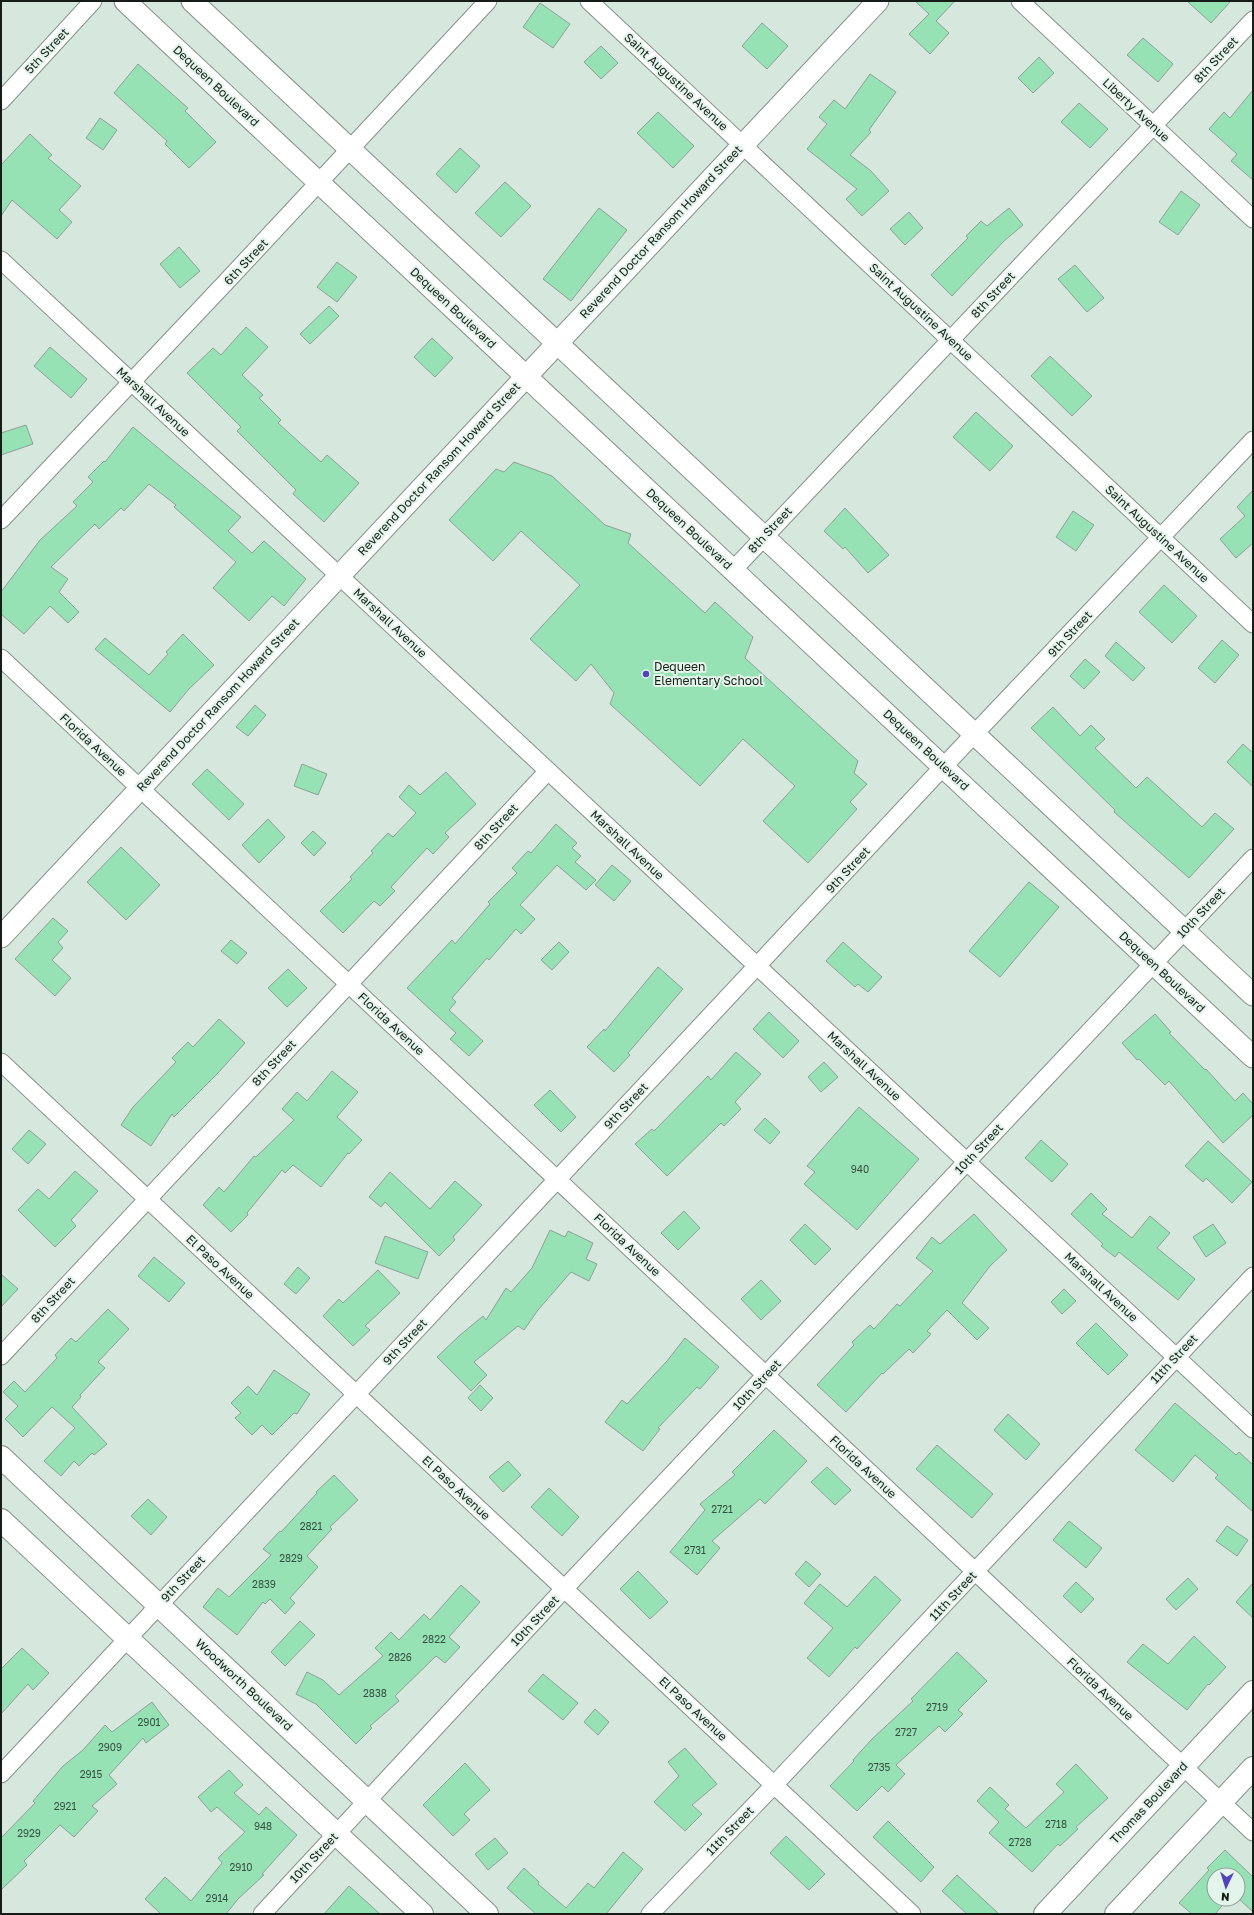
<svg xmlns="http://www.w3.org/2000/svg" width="1254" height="1915" font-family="'Golos Text',sans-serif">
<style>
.building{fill:#96e2b5;stroke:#8fa095}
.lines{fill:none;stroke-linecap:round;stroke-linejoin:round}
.minor-casing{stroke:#829287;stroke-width:19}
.tertiary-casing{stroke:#829287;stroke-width:23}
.secondary-casing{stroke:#829287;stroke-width:24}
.minor{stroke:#fff;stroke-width:17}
.tertiary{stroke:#fff;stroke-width:21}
.secondary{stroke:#fff;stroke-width:22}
.poi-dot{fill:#5244bb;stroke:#e3f5ea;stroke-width:1.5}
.labels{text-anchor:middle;stroke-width:4;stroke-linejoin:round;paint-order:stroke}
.number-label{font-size:10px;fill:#364e3f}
.street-label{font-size:12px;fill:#161c18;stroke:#e3f5ea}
.poi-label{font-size:12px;fill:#161c18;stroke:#e3f5ea;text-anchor:start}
</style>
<rect width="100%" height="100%" fill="#d6e8dd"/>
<g class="building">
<path d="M915,1H955L936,21L949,33L930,54L909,34L929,14Z"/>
<path d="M1187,1H1231L1211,23Z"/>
<path d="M540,3L570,24L553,48L523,27Z"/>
<path d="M762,23L788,46L767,69L742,46Z"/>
<path d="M1143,38L1173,64L1158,82L1127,55Z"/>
<path d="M601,46L618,63L601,79L584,62Z"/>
<path d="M1039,57L1054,73L1033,93L1018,78Z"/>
<path d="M138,64L188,108L185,111L216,142L189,168L165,144L167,141L114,93Z"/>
<path d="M870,74L896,92L869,130L871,132L850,155L870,170L889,191L862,216L846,199L857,189L807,149L827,124L819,117L834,100L845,109Z"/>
<path d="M1253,90V180L1231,161L1237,154L1209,129L1224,112L1230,118Z"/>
<path d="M1079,103L1108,129L1090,148L1061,122Z"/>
<path d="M658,112L694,146L673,168L637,133Z"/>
<path d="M100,118L117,130L103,150L86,138Z"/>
<path d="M30,134L52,155L48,158L81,186L59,210L72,222L57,239L12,200L1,216V165Z"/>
<path d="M460,148L480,166L456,193L436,174Z"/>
<path d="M505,182L531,206L501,237L475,213Z"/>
<path d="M1181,191L1200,205L1178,235L1159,222Z"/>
<path d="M599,208L627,230L571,301L543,279Z"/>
<path d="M1009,208L1023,225L1004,241L952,296L931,275L968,238L966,236L981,221L987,226Z"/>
<path d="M909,212L923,228L905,245L890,229Z"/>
<path d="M179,247L200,271L180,288L160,264Z"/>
<path d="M337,262L357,277L337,302L317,287Z"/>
<path d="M1075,265L1104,298L1087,312L1058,279Z"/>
<path d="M329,306L339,316L310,344L300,334Z"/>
<path d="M246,327L268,347L242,375L263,395L259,398L281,420L278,423L321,462L327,455L359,483L324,522L293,494L296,490L237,431L241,427L187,373L213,348L221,355Z"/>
<path d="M432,338L453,358L435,377L414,357Z"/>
<path d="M50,347L87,379L71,398L34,366Z"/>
<path d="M1050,356L1092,396L1072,416L1031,376Z"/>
<path d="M976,412L1013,446L990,471L953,437Z"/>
<path d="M26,425L33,444L1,455V433Z"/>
<path d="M133,427L241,517L228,531L252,553L264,541L306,579L284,606L272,596L249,621L213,588L236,562L174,507L176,505L149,484L124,511L121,508L99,529L95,524L51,567L68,579L59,592L79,612L68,623L50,606L24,634L1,614V592L40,540L77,506L73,502L93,482L88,477L104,461L105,462Z"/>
<path d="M514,462L552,476L605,525L631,534L628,543L705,613L715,602L753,637L745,658L858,761L854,773L867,784L850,802L857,809L808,863L763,821L795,786L743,739L700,786L610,704L614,693L591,664L576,681L530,639L580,585L521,531L493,561L449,520L496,469L504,472Z"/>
<path d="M1253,490V543L1236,558L1220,539L1245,516L1237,507Z"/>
<path d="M845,508L889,555L868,573L845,547L843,549L824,531Z"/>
<path d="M1073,511L1094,525L1076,551L1056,537Z"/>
<path d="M1164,585L1197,616L1172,643L1139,612Z"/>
<path d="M183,634L214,665L189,689L170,712L95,649L105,638L149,675L168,654L166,652Z"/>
<path d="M1222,640L1239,655L1215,683L1198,668Z"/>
<path d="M1116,642L1145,668L1133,681L1105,656Z"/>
<path d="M1085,659L1100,672L1084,689L1070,676Z"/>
<path d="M255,705L266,715L248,736L236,727Z"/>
<path d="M1053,707L1080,736L1091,725L1105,739L1095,748L1136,788L1147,777L1202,827L1215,813L1234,829L1189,878L1114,812L1115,810L1031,728Z"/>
<path d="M1243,744L1253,753V787L1227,762Z"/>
<path d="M302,764L327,774L318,795L294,786Z"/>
<path d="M207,769L244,804L229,820L192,784Z"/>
<path d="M446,772L476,804L445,833L449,837L433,854L427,848L391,887L395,891L380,906L374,901L343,933L320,911L352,879L350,877L373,853L371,851L388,833L393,837L416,813L399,797L409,785L420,795Z"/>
<path d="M268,819L285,837L259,863L242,845Z"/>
<path d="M556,824L577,843L572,848L581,856L575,862L596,880L586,890L557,865L520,905L535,919L521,934L516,929L489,960L487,958L452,998L456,1002L449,1010L483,1041L469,1056L450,1039L456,1033L407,988L452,940L455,944L490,904L488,902L517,873L512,868L528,851L531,853Z"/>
<path d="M313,831L326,843L314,856L301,843Z"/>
<path d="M121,847L160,885L126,920L87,882Z"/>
<path d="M612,865L631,881L614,901L595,885Z"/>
<path d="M1029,882L1059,907L1000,977L969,951Z"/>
<path d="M53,918L68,931L58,942L63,948L52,960L71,978L55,996L15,959Z"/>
<path d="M231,940L247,953L237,964L221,951Z"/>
<path d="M559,942L569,952L552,970L541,960Z"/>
<path d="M843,942L882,977L868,992L858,984L855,987L826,961Z"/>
<path d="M658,967L683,989L628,1053L630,1055L614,1072L587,1047L604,1029L605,1031Z"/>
<path d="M288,969L307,988L287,1007L268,988Z"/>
<path d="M769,1012L799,1041L783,1058L753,1029Z"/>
<path d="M1155,1014L1171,1032L1169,1033L1205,1070L1206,1069L1235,1101L1243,1093L1253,1104V1115L1223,1143L1169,1081L1165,1085L1139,1059L1137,1060L1122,1043Z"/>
<path d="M219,1019L245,1043L218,1073L174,1117L172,1114L151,1146L121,1125L133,1107L176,1062L172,1058L188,1042L193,1047Z"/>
<path d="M736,1052L761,1074L735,1102L741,1109L724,1126L721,1123L667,1176L635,1144L652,1129L654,1131L708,1076L711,1080Z"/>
<path d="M824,1062L838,1077L821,1092L808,1077Z"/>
<path d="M332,1071L358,1092L337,1117L362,1140L349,1154L348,1153L321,1187L293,1165L285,1173L282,1170L247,1213L248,1215L231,1232L203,1205L219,1187L224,1192L254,1156L256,1157L294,1120L282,1109L297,1092L307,1101Z"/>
<path d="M550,1090L576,1117L561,1132L534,1105Z"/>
<path d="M859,1107L919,1159L857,1230L804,1184L815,1172L807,1166Z"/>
<path d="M765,1118L780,1132L770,1144L754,1130Z"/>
<path d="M29,1130L46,1144L28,1164L12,1149Z"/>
<path d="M1041,1140L1068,1164L1052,1182L1025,1158Z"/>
<path d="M1208,1141L1252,1182L1232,1203L1206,1178L1203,1182L1185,1166Z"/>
<path d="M75,1171L98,1191L71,1220L76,1226L55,1247L18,1210L38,1189L49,1199Z"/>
<path d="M390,1172L430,1209L455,1181L482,1205L453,1237L455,1240L439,1256L385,1202L381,1207L369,1197Z"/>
<path d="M1091,1193L1107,1209L1102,1214L1132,1238L1150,1216L1170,1233L1157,1248L1195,1279L1178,1300L1119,1252L1115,1257L1101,1246L1103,1244L1071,1214Z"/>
<path d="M684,1211L700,1228L678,1250L661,1233Z"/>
<path d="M974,1214L1007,1250L990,1266L962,1303L989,1328L977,1340L947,1310L927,1331L931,1334L913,1353L909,1349L883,1374L882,1373L846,1412L817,1385L854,1345L852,1342L870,1325L874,1329L897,1304L900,1306L933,1271L916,1258L932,1237L940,1244Z"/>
<path d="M805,1224L831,1249L815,1265L790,1240Z"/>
<path d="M1213,1224L1226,1243L1206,1257L1193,1237Z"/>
<path d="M550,1230L565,1237L568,1231L593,1243L586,1259L597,1264L589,1281L571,1272L538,1310L524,1330L518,1326L474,1362L487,1375L471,1391L437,1357L459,1336L483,1316L486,1320L506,1288L511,1292L532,1268Z"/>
<path d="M385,1236L428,1252L418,1279L375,1263Z"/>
<path d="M154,1257L185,1283L169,1302L138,1276Z"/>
<path d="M298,1267L310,1278L296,1294L284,1284Z"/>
<path d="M378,1270L400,1293L365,1326L370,1330L353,1346L323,1316L339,1299L343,1303Z"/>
<path d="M1,1274L18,1289L1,1307Z"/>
<path d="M761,1280L781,1301L761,1320L741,1299Z"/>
<path d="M1064,1289L1076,1301L1062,1314L1051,1302Z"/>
<path d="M108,1309L129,1329L98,1362L105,1368L80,1395L81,1397L72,1407L107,1444L94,1455L92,1453L79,1466L74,1461L61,1476L44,1461L75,1428L52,1407L23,1437L5,1419L18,1406L3,1392L14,1381L25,1392L57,1358L55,1355L71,1338L76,1342Z"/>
<path d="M1096,1323L1128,1355L1108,1375L1076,1343Z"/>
<path d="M685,1338L719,1367L700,1389L697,1387L658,1428L660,1429L643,1451L605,1422L622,1400L627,1404L667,1361Z"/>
<path d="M274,1370L310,1394L297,1414L294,1413L272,1435L262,1425L252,1435L235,1418L241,1413L231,1403L248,1386L257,1395Z"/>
<path d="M480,1385L493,1398L481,1411L468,1398Z"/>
<path d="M1175,1403L1236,1455L1239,1452L1253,1465V1512L1215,1478L1218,1475L1195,1455L1173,1482L1135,1450Z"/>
<path d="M1008,1414L1040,1444L1026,1460L994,1430Z"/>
<path d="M774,1430L807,1461L765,1504L760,1499L712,1541L720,1548L697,1575L670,1552L705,1510L700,1504L735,1475L732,1472Z"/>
<path d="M937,1445L993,1494L972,1518L916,1469Z"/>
<path d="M508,1461L521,1475L503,1492L489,1477Z"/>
<path d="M827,1467L851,1490L835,1505L811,1482Z"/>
<path d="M334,1475L358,1500L330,1527L332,1529L307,1556L318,1567L290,1598L295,1603L285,1614L270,1599L265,1604L263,1602L237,1635L203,1607L218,1588L229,1597L271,1555L263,1549L280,1531L281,1532L317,1493L316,1492Z"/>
<path d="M549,1488L579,1517L562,1536L531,1507Z"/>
<path d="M148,1499L167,1517L151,1535L131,1516Z"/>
<path d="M1069,1521L1102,1548L1086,1568L1053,1540Z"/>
<path d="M1227,1526L1248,1540L1237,1556L1216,1541Z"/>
<path d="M806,1561L821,1574L809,1587L795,1574Z"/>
<path d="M638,1571L668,1602L650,1619L620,1589Z"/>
<path d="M875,1576L901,1600L857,1649L855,1647L829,1677L807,1658L833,1628L804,1603L820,1584L847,1607Z"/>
<path d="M1188,1578L1198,1589L1176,1610L1166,1599Z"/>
<path d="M1076,1582L1094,1599L1081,1613L1063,1596Z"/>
<path d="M1253,1583V1618L1236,1602Z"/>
<path d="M461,1585L480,1602L449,1637L460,1647L445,1663L436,1656L395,1696L399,1701L370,1726L372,1728L356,1744L316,1704L296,1694L307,1672L323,1680L339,1695L383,1656L375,1648L391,1632L399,1640L424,1614L430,1620Z"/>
<path d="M300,1621L315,1635L285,1666L271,1652Z"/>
<path d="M1194,1636L1226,1667L1209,1685L1208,1684L1187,1710L1127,1662L1143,1644L1168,1664Z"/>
<path d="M22,1648L49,1673L33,1690L28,1684L1,1714V1669Z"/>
<path d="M957,1652L987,1681L958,1710L963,1714L945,1732L939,1726L896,1765L905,1774L888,1792L882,1786L857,1811L830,1786L854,1761L853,1760L872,1739L913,1701L911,1699Z"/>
<path d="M543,1674L578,1703L563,1720L528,1691Z"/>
<path d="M152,1702L169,1725L146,1743L143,1738L109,1775L117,1784L92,1806L98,1811L74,1837L60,1825L24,1861L27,1865L1,1890V1838L35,1803L33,1801L63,1766L83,1750L105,1725L112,1732Z"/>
<path d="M595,1709L609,1722L598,1735L584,1722Z"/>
<path d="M685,1748L717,1784L692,1805L702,1814L685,1831L654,1802L679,1776L668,1762Z"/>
<path d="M465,1763L490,1790L464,1814L470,1820L453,1836L423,1805Z"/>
<path d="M1076,1764L1108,1798L1076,1827L1078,1829L1060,1846L1058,1844L1032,1872L989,1833L999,1822L977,1801L990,1787L1009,1805L1005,1809L1026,1828L1064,1792L1056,1784Z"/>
<path d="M229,1770L243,1785L234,1793L259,1815L266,1807L297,1835L262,1874L264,1875L238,1899L226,1914H161L145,1899L165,1877L191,1901L222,1863L218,1858L245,1832L217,1807L211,1812L198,1797Z"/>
<path d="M888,1821L934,1867L921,1882L873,1837Z"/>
<path d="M786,1836L825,1874L809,1890L770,1853Z"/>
<path d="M495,1838L508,1853L488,1870L475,1854Z"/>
<path d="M1225,1850L1253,1877V1912L1238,1898V1875H1214V1899H1228L1215,1914H1192L1179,1903L1209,1870L1207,1868Z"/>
<path d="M623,1852L643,1869L606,1914H536L507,1888L524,1868L539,1882L538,1884L566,1908L588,1883L594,1888Z"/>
<path d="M957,1875L999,1914H967L942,1891Z"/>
<path d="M349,1886L380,1914H324Z"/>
</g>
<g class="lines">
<defs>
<g id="minor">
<path d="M589,1L1253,624"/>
<path d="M1020,1L1253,219"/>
<path d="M1,101L93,1"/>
<path d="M1,260L1253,1429"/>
<path d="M1,520L227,281L488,1"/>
<path d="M733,570L1253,20"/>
<path d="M1,658L1253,1832"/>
<path d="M1,1062L912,1914"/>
<path d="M1,1356L548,771"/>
<path d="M1,1774L943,767L1253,440"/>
<path d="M262,1914L564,1589L1253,858"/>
<path d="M650,1914L774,1785L1253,1276"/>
</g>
<g id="tertiary">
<path d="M125,1L1253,1057"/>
<path d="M192,1L1253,995"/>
<path d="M1,937L878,1"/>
</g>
<g id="secondary">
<path d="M1,1457L487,1914"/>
<path d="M1,1520L422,1914"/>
<path d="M1045,1914L1253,1692"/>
<path d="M1116,1914L1253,1768"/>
</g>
</defs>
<use href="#minor" class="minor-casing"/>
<use href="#tertiary" class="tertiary-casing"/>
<use href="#secondary" class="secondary-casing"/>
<use href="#minor" class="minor"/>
<use href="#tertiary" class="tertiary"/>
<use href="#secondary" class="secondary"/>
</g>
<circle class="poi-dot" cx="646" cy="674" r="4"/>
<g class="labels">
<g class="number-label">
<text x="860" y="1173">940</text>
<text x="722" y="1513">2721</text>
<text x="311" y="1530">2821</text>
<text x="695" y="1554">2731</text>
<text x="291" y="1562">2829</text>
<text x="264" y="1588">2839</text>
<text x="434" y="1643">2822</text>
<text x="400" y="1661">2826</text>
<text x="375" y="1697">2838</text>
<text x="937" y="1711">2719</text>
<text x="149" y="1726">2901</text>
<text x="906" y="1736">2727</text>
<text x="110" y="1751">2909</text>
<text x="879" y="1771">2735</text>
<text x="91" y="1778">2915</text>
<text x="65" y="1810">2921</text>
<text x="1056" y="1828">2718</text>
<text x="263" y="1830">948</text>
<text x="29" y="1837">2929</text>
<text x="1020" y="1846">2728</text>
<text x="241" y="1871">2910</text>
<text x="217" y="1902">2914</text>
</g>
<g class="street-label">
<text transform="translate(47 51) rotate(-47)" y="4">5th Street</text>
<text transform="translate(1216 60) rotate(-47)" y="4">8th Street</text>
<text transform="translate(676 82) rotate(43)" y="4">Saint Augustine Avenue</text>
<text transform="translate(216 86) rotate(43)" y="4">Dequeen Boulevard</text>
<text transform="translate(1136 110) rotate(43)" y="4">Liberty Avenue</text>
<text transform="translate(661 232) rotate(-47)" y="4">Reverend Doctor Ransom Howard Street</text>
<text transform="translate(246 262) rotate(-47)" y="4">6th Street</text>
<text transform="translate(993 295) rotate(-47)" y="4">8th Street</text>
<text transform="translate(453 308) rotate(43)" y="4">Dequeen Boulevard</text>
<text transform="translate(921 312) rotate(43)" y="4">Saint Augustine Avenue</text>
<text transform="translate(153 402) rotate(43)" y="4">Marshall Avenue</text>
<text transform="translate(439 469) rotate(-47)" y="4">Reverend Doctor Ransom Howard Street</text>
<text transform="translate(689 529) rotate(43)" y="4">Dequeen Boulevard</text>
<text transform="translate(770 530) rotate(-47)" y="4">8th Street</text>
<text transform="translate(1157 534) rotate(43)" y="4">Saint Augustine Avenue</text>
<text transform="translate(390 623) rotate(43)" y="4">Marshall Avenue</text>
<text transform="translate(1070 634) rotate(-47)" y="4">9th Street</text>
<text transform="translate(218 705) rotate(-47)" y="4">Reverend Doctor Ransom Howard Street</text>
<text transform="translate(93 745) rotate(43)" y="4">Florida Avenue</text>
<text transform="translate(926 750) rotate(43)" y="4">Dequeen Boulevard</text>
<text transform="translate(496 827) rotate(-47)" y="4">8th Street</text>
<text transform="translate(627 845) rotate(43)" y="4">Marshall Avenue</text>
<text transform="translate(848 870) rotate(-47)" y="4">9th Street</text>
<text transform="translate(1201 913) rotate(-47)" y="4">10th Street</text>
<text transform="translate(1162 972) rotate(43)" y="4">Dequeen Boulevard</text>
<text transform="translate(391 1024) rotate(43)" y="4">Florida Avenue</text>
<text transform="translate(274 1063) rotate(-47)" y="4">8th Street</text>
<text transform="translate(864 1066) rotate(43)" y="4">Marshall Avenue</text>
<text transform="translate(626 1106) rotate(-47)" y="4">9th Street</text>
<text transform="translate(979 1149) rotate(-47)" y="4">10th Street</text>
<text transform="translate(627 1245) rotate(43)" y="4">Florida Avenue</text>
<text transform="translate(220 1267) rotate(43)" y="4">El Paso Avenue</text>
<text transform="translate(1101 1287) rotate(43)" y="4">Marshall Avenue</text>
<text transform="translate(53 1300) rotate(-47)" y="4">8th Street</text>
<text transform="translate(405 1342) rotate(-47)" y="4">9th Street</text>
<text transform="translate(1174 1359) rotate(-47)" y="4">11th Street</text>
<text transform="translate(757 1385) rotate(-47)" y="4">10th Street</text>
<text transform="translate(863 1467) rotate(43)" y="4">Florida Avenue</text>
<text transform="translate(456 1488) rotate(43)" y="4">El Paso Avenue</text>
<text transform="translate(183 1579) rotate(-47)" y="4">9th Street</text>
<text transform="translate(953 1596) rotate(-47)" y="4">11th Street</text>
<text transform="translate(535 1621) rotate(-47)" y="4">10th Street</text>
<text transform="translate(244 1685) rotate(43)" y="4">Woodworth Boulevard</text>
<text transform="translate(1100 1689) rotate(43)" y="4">Florida Avenue</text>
<text transform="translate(693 1709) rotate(43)" y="4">El Paso Avenue</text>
<text transform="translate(1149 1803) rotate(-47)" y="4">Thomas Boulevard</text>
<text transform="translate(730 1831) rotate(-46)" y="4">11th Street</text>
<text transform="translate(314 1858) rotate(-47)" y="4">10th Street</text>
</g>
<g class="poi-label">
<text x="654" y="671">Dequeen<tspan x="654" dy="14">Elementary School</tspan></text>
</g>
</g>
<rect width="1254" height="1915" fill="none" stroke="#161c18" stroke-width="4"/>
<g transform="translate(1226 1887) rotate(184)"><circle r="19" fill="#e3f5ea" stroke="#919e96"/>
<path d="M0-3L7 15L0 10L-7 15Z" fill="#5244bb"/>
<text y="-6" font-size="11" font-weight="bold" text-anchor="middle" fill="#161c18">N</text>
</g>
</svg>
